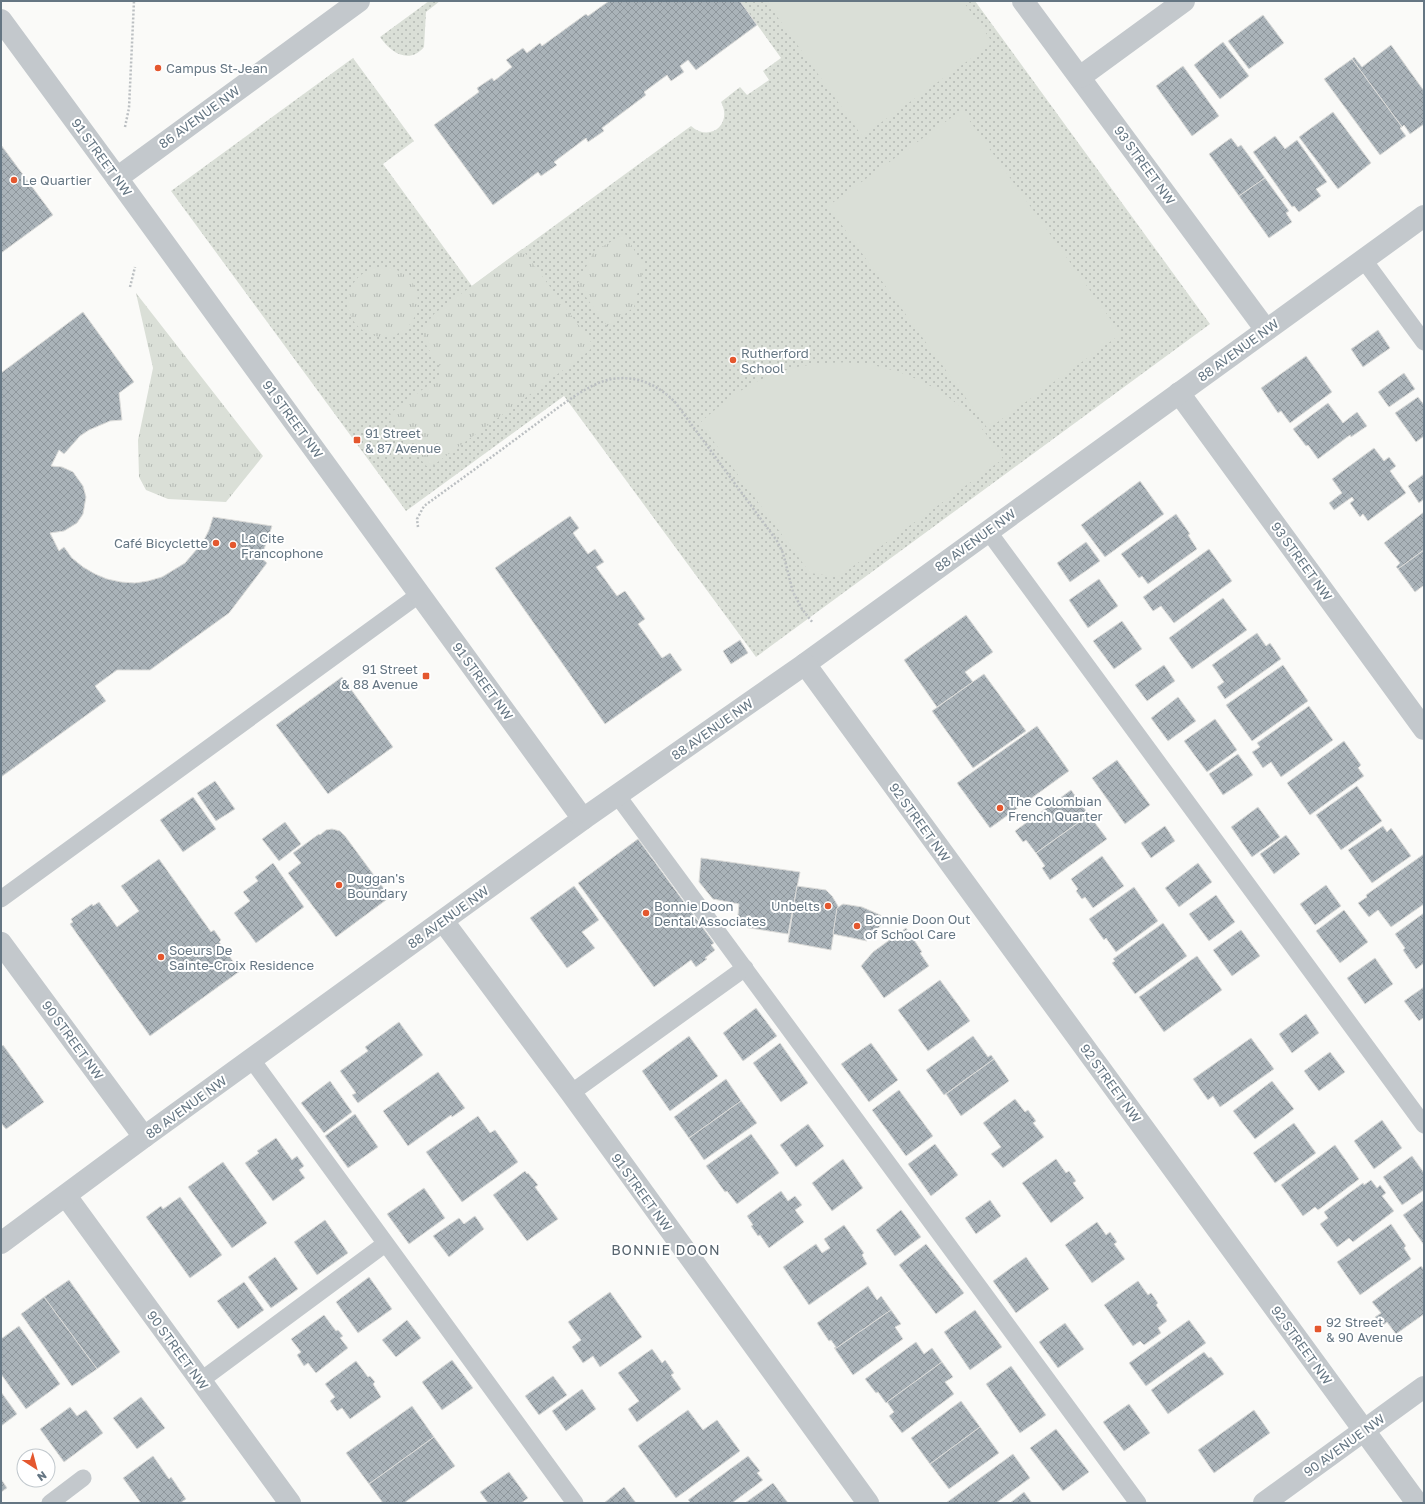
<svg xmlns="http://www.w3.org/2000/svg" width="1425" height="1504" font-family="'Golos Text',sans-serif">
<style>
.grass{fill:url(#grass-dots)}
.park{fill:url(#park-tufts)}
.garden{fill:#dadfd7}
.building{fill:url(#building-cross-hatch);stroke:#dcdcda}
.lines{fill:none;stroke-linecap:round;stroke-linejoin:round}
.path{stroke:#bbbfc2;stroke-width:2.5;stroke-dasharray:2 2;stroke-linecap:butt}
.service{stroke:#c3c8cc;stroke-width:17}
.minor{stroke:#c3c8cc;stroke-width:22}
.tertiary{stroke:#c3c8cc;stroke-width:22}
.poi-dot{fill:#e4572e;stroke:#fff;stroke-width:1.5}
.labels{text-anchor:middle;stroke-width:4;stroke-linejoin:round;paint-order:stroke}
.poi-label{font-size:13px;fill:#657683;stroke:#fff;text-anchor:start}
.street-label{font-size:13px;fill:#657683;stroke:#fff}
.neighbourhood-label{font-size:14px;letter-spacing:1px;fill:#57646e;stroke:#fff}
</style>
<defs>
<pattern id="grass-dots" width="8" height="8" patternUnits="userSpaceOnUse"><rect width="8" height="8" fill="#dadfd7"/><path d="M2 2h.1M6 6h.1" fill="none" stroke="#b4b9b4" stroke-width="1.8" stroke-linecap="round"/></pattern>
<pattern id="park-tufts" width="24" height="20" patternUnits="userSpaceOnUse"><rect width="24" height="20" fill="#dadfd7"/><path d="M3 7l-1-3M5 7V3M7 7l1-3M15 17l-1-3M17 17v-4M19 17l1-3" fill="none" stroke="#b4b9b4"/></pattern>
<pattern id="building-cross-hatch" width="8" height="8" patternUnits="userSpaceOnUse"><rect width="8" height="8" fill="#aab3b9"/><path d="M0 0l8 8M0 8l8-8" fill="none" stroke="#8e969c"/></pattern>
</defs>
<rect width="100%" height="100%" fill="#fafaf8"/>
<g class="grass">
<path d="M429,1H440L426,12L424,47C409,65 390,52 380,37Z"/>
<path d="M740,1H975L1210,324L756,657L564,396L406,511L171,191L353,58L414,141L383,164L472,286L691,126C710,143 733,124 721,102L740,87L747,95L769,80L763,71L781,58Z"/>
</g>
<g class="park">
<path d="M625,234L644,267L634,307L608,327L577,285L594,251Z"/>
<path d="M522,249L591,342L592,347L589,351L435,464L429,467L425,465L393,421L390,413L440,377C448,355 404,347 435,313Z"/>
<circle cx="383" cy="302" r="35"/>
<path d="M136,293L263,456L226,502L168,499L146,490L139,477L138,440L153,368Z"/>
</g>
<g class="garden">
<path d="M766,1H963L993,43L862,136Z"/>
<path d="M962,110L1121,334L988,429L828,206Z"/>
<path d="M824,363C834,363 843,362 852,363C896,365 941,386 972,417C984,430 993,444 1003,459L838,577L810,573L700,423C728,397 759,375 797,367C806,365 815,364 824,363Z"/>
</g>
<g class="building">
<path d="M609,1H740L757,25L696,70L688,60L680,66L684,72L671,81L667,75L644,92L646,95L602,128L604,131L588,142L586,138L554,162L557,165L541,176L538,172L493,205L434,125L479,92L477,88L492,78L494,81L512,67L506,60L523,48L527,53L540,43L542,46L586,14L588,16Z"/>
<path d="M1263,15L1284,43L1249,69L1228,41Z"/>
<path d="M1223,42L1249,76L1220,99L1194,65Z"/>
<path d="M1391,45L1424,91V124L1410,134L1404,125L1402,127L1352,59L1354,57L1362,67Z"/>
<path d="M1352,59L1402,127L1400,128L1406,136L1380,155L1324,79Z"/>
<path d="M1183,66L1219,116L1192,136L1156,86Z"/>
<path d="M1333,112L1371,163L1338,189L1299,137Z"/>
<path d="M1275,136L1285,149L1297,140L1327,182L1316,189L1321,196L1299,212L1294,206L1292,207L1253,152Z"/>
<path d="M1231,138L1238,147L1241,145L1265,178L1239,196L1209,154Z"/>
<path d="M1,145L53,215L1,253Z"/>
<path d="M1265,178L1289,211L1286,213L1292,222L1269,238L1239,196Z"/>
<path d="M83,312L134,382L119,393L122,420L110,421L89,430L80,436L64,454L59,450L51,466L62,467L73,472L83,486L86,497L83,514L77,523L64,531L50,533L59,551L64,547L72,558L83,567L95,574L107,579L121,582L135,583L148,581L162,577L185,563L203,542L209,530L213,517L272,526L261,558L267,563L229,613L150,670H117L95,686L106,701L1,777V373Z"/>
<path d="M1378,330L1390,348L1363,367L1351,349Z"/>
<path d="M1306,356L1332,392L1290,423L1281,411L1278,413L1261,388Z"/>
<path d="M1404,373L1415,389L1389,407L1378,392Z"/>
<path d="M1418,397L1424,405V436L1416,442L1395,413Z"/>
<path d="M1328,403L1343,423L1357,412L1367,426L1351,437L1350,435L1318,459L1308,445L1306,446L1293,429Z"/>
<path d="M1374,448L1384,461L1389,457L1396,466L1390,471L1406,493L1368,521L1363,514L1360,517L1350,503L1354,500L1352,497L1334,510L1329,503L1342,493L1332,479Z"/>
<path d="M1424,474V499L1419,503L1408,486Z"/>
<path d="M1140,481L1164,514L1105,557L1081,525Z"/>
<path d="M1424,512V550L1398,569L1396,567L1400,563L1384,543Z"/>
<path d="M1176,514L1190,534L1188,535L1197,549L1148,584L1142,576L1139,578L1121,554Z"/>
<path d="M570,516L579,528L573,533L588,554L595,549L604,562L596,567L617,596L625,591L645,619L638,624L662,658L670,653L682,670L605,724L495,568Z"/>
<path d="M1086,542L1100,561L1070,582L1057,563Z"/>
<path d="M1209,549L1232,581L1174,623L1161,606L1153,611L1143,597Z"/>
<path d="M1424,550V585L1415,592L1398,569Z"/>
<path d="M1099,579L1118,606L1088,628L1069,600Z"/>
<path d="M1223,598L1247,630L1192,669L1169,638Z"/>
<path d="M966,615L993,652L965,672L973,682L937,707L904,660Z"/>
<path d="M1122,621L1142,649L1114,669L1093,641Z"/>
<path d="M1257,633L1266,646L1270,643L1281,659L1225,699L1217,687L1224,682L1212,665Z"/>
<path d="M740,640L748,653L731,664L723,651Z"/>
<path d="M1164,665L1175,681L1147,701L1135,685Z"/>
<path d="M1283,665L1308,701L1252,741L1226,705Z"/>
<path d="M984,674L1026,731L973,768L932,711Z"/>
<path d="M342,677L393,747L328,794L276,725Z"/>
<path d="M1178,697L1196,721L1168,741L1151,718Z"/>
<path d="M1309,706L1333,740L1281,777L1271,762L1263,768L1252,752L1260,747L1257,743Z"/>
<path d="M1215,719L1237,750L1207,772L1184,741Z"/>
<path d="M1037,726L1069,771L990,828L957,783Z"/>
<path d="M1344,741L1361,765L1358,768L1364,776L1310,815L1287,783Z"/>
<path d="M1238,754L1253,775L1223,795L1209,774Z"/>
<path d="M1117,760L1150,805L1125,824L1092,778Z"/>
<path d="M215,781L235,809L216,821L197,793Z"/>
<path d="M1357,786L1382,821L1341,850L1316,815Z"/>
<path d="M1071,790L1089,815L1036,853L1026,840L1023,842L1015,831Z"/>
<path d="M193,797L216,829L183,852L160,820Z"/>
<path d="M1258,807L1280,837L1252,857L1231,827Z"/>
<path d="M1089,815L1107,839L1050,880L1042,868L1045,866L1036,853Z"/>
<path d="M285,822L301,844L279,861L262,839Z"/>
<path d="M1165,826L1175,841L1151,858L1141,843Z"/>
<path d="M1383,826L1387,832L1391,828L1411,856L1372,883L1348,850Z"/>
<path d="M332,829L340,831L345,836L390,897L336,937L288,873L301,863L293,853L319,834L320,835L326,830Z"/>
<path d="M1286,835L1300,854L1274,874L1260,854Z"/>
<path d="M638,839L714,943L711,945L715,950L705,958L707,959L696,967L691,960L654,987L578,883Z"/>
<path d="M1424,854V904L1391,927L1378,910L1369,917L1358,903L1367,897L1366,895Z"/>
<path d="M1102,856L1124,886L1093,908L1085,897L1082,899L1076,891L1078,889L1071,879Z"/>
<path d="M701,858L800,872L788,934L737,926L739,904L713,899L699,882Z"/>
<path d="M159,859L211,932L214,930L221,940L219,942L240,971L150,1036L70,924L73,922L71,919L92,904L93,906L99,902L117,927L139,911L121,886Z"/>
<path d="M273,863L304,907L256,943L234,913L250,901L243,892L258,881L255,877Z"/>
<path d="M1198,863L1212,882L1179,907L1165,888Z"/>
<path d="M1326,885L1341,906L1315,925L1300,904Z"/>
<path d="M574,886L599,920L582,932L595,948L567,968L530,918Z"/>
<path d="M797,886L826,890L832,896L838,906L831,950L788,942Z"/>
<path d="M1134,887L1158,921L1116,952L1106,938L1104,940L1089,919Z"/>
<path d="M1216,895L1235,922L1209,941L1189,914Z"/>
<path d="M843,904L862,907L887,918L867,941L833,934L837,908Z"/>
<path d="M1344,910L1368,942L1340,963L1316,931Z"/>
<path d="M1424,913V963L1416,969L1403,950L1405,948L1395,934Z"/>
<path d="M1163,923L1187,956L1135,994L1112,963L1115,961L1113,959Z"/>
<path d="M906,928L922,952L920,953L929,966L884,998L861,966L873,952Z"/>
<path d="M1241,930L1260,956L1232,976L1213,950Z"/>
<path d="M1197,956L1222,990L1164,1032L1139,997Z"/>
<path d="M1375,958L1393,984L1365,1004L1347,978Z"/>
<path d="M940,980L970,1021L928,1051L898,1010Z"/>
<path d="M1424,987V1017L1419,1021L1404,1001Z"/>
<path d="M756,1008L777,1036L743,1061L723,1033Z"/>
<path d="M1306,1014L1319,1033L1292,1053L1279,1034Z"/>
<path d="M399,1022L423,1055L358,1103L352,1095L356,1093L340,1071L368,1051L365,1047Z"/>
<path d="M689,1036L718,1076L670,1111L642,1071Z"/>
<path d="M973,1036L988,1057L991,1055L994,1059L944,1095L926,1070Z"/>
<path d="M1251,1038L1274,1069L1220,1107L1213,1096L1208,1100L1193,1079Z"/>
<path d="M780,1043L808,1083L781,1102L753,1063Z"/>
<path d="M871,1043L898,1080L869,1102L841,1064Z"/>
<path d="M3,1045L44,1102L6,1129L1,1123V1047Z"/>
<path d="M1330,1052L1345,1072L1319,1091L1304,1071Z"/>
<path d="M994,1059L1009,1081L961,1116L946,1094Z"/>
<path d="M438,1072L465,1108L452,1117L451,1115L408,1146L383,1111Z"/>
<path d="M726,1079L741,1101L689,1138L674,1117Z"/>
<path d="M330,1081L352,1112L324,1133L301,1103Z"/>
<path d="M1272,1081L1294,1109L1255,1139L1233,1111Z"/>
<path d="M899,1090L933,1136L906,1156L872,1110Z"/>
<path d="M1015,1099L1025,1112L1028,1110L1036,1121L1033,1123L1044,1137L1003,1168L991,1154L1001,1147L983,1123Z"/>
<path d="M741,1101L757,1123L704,1160L689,1138Z"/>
<path d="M355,1114L378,1147L348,1168L325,1136Z"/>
<path d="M478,1116L490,1133L495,1130L518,1162L462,1202L426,1152Z"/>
<path d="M1382,1120L1402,1148L1374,1169L1354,1141Z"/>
<path d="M1294,1123L1316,1153L1275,1183L1253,1153Z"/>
<path d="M808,1124L824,1146L796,1167L780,1145Z"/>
<path d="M751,1134L779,1173L737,1204L727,1191L725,1192L706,1166Z"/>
<path d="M276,1138L292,1160L297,1156L304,1166L299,1170L305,1178L273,1201L245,1163L259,1153L257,1151Z"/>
<path d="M935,1144L958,1175L931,1196L908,1164Z"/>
<path d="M1335,1145L1359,1179L1318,1210L1315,1207L1303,1216L1281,1185Z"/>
<path d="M1412,1156L1424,1173V1190L1402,1205L1383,1177Z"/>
<path d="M843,1159L863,1188L832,1211L812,1183Z"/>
<path d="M1056,1159L1066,1173L1069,1171L1076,1181L1073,1183L1084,1198L1051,1223L1022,1183Z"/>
<path d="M223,1162L267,1223L232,1248L188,1187Z"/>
<path d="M525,1171L527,1174L528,1173L538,1185L535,1187L558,1219L527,1241L493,1195Z"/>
<path d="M1371,1180L1377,1188L1380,1185L1386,1193L1382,1196L1394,1211L1353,1242L1349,1238L1337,1247L1320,1224L1328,1218L1324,1212L1363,1183L1364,1185Z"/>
<path d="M424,1188L445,1218L409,1244L387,1214Z"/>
<path d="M781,1191L788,1201L795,1196L802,1205L795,1210L804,1222L769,1248L760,1235L758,1236L751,1226L753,1225L747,1216Z"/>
<path d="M180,1197L222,1255L190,1278L146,1217L161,1206L163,1209Z"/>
<path d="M990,1200L1001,1216L976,1234L965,1218Z"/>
<path d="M1424,1200V1245L1403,1215Z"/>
<path d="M901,1210L921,1237L895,1256L876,1230Z"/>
<path d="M475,1216L484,1229L449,1257L433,1236L459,1218L464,1224Z"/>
<path d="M325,1220L348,1253L317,1275L294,1242Z"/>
<path d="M1097,1222L1106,1235L1110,1232L1117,1242L1114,1244L1125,1259L1092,1283L1065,1245Z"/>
<path d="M1391,1224L1406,1246L1404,1248L1411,1259L1360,1295L1337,1262Z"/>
<path d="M844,1225L864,1253L862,1255L867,1264L809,1305L783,1267L816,1244L822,1253L830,1248L824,1239Z"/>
<path d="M926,1244L964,1293L936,1314L899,1265Z"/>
<path d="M275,1257L298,1289L271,1308L248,1277Z"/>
<path d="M1026,1257L1049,1289L1016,1313L993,1281Z"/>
<path d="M1421,1266L1424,1270V1314L1396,1334L1387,1322L1382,1326L1375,1317L1381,1313L1372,1302Z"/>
<path d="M369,1277L392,1309L358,1333L336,1302Z"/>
<path d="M69,1280L120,1352L97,1369L44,1297Z"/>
<path d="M1138,1281L1148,1295L1151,1293L1158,1303L1156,1305L1167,1321L1158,1328L1161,1333L1144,1345L1140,1341L1133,1346L1104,1305Z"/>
<path d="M244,1282L264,1310L238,1329L217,1301Z"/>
<path d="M868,1286L877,1300L881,1296L891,1310L835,1349L834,1348L836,1347L831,1340L829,1341L817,1323Z"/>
<path d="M610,1292L642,1337L600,1367L593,1356L583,1363L572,1347L581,1340L568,1322Z"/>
<path d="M44,1297L97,1369L72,1386L21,1314Z"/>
<path d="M891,1310L901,1324L895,1327L903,1339L853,1375L835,1349Z"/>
<path d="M975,1310L1002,1347L970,1370L944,1332Z"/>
<path d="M324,1315L336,1331L338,1330L343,1336L340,1338L348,1348L316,1373L308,1363L304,1366L297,1355L301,1352L291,1339Z"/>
<path d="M407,1320L421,1338L396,1357L382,1340Z"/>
<path d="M1189,1320L1206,1343L1146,1386L1129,1363Z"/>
<path d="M1065,1323L1084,1349L1058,1368L1039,1342Z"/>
<path d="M19,1326L60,1384L26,1409L1,1374V1339Z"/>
<path d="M916,1342L924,1354L932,1348L942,1362L886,1403L878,1392L876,1393L865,1379Z"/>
<path d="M652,1349L662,1363L665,1360L674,1373L671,1375L681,1389L637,1422L628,1409L639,1401L618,1373Z"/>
<path d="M1204,1352L1209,1358L1211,1357L1224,1374L1168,1414L1151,1390Z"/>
<path d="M452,1360L473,1388L442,1410L422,1382Z"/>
<path d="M356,1361L368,1377L370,1376L375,1382L373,1384L381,1397L350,1419L342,1408L337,1411L330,1401L335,1397L325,1384Z"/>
<path d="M942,1362L953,1377L945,1382L954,1394L902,1433L889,1416L894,1412L887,1402Z"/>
<path d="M1011,1366L1046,1415L1020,1433L986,1384Z"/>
<path d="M553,1376L567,1395L539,1415L525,1396Z"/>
<path d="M582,1389L596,1409L566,1431L552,1411Z"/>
<path d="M1,1392L17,1414L1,1426Z"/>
<path d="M141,1397L165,1428L137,1449L113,1418Z"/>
<path d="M961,1401L980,1427L930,1464L911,1438Z"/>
<path d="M1129,1404L1150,1433L1124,1451L1103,1422Z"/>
<path d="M412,1406L434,1437L369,1484L346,1453Z"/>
<path d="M70,1407L77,1416L86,1410L103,1433L64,1462L40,1429Z"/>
<path d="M688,1410L703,1430L717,1420L740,1451L676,1498L638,1446Z"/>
<path d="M1254,1410L1270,1433L1214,1473L1198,1450Z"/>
<path d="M980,1427L999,1453L949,1489L930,1464Z"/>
<path d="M1056,1429L1089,1472L1063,1491L1030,1448Z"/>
<path d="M434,1437L455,1466L404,1503H383L369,1484Z"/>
<path d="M1013,1454L1030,1478L996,1503H946Z"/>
<path d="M153,1456L169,1479L171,1477L186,1499L180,1503H141L123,1478Z"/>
<path d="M748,1456L760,1471L757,1473L763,1480L732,1503H691L688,1500Z"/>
<path d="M509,1472L528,1498L521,1503H488L480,1492Z"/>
<path d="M1,1479L7,1488L1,1492Z"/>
<path d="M773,1483L788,1503H745Z"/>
<path d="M624,1487L636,1503H604Z"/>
<path d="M1024,1492L1032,1503H1010Z"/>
</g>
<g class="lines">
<g class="path">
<path d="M125,127L129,108L134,1"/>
<path d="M130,287L135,267"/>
<path d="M418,527L417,519L424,506C460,480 496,454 532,427C553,412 587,383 612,379C637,375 658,385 675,402L777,541L783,553L793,592L802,609L813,623"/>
</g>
<g class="service">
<path d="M1363,259L1424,342"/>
<path d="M988,531L1424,1125"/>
<path d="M617,795L1138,1503"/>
<path d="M1,899L420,594"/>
<path d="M252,1060L575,1503"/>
<path d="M571,1093L745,968"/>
<path d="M200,1381L385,1244"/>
<path d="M50,1503L83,1478"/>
</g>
<g class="minor">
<path d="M1023,1L1266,330"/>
<path d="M1080,77L1184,1"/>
<path d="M117,178L359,1"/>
<path d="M1179,393L1424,729"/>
<path d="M805,664L1424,216"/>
<path d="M443,921L571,1093L868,1503"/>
<path d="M1,943L144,1137"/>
<path d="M66,1196L290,1503"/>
<path d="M1,1243L144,1137L583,819"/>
<path d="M1264,1503L1424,1387"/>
</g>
<path class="tertiary" d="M1,20L117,178L583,819L805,664L1417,1503"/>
</g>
<g class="poi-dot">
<circle cx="158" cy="68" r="4"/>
<circle cx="14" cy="180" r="4"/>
<circle cx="733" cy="360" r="4"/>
<rect x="353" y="436" width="8" height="8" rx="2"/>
<circle cx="216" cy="543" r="4"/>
<circle cx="233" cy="545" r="4"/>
<rect x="422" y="672" width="8" height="8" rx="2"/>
<circle cx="1000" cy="808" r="4"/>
<circle cx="339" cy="885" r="4"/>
<circle cx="828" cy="906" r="4"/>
<circle cx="646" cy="913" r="4"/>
<circle cx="857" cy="926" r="4"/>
<circle cx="161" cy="957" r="4"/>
<rect x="1314" y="1325" width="8" height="8" rx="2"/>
</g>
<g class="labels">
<g class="poi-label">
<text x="166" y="73">Campus St-Jean</text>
<text x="22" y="185">Le Quartier</text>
<text x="741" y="358">Rutherford<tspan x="741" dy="15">School</tspan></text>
<text x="365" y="438">91 Street<tspan x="365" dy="15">&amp; 87 Avenue</tspan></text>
<text x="241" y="543">La Cite<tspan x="241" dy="15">Francophone</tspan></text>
<text x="208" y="548" text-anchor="end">Café Bicyclette</text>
<text x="418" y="674" text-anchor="end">91 Street<tspan x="418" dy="15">&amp; 88 Avenue</tspan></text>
<text x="1008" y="806">The Colombian<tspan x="1008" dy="15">French Quarter</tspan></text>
<text x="347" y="883">Duggan's<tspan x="347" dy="15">Boundary</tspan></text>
<text x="654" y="911">Bonnie Doon<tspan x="654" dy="15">Dental Associates</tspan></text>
<text x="820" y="911" text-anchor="end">Unbelts</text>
<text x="865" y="924">Bonnie Doon Out<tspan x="865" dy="15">of School Care</tspan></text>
<text x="169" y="955">Soeurs De<tspan x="169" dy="15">Sainte-Croix Residence</tspan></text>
<text x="1326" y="1327">92 Street<tspan x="1326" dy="15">&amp; 90 Avenue</tspan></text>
</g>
<g class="street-label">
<text transform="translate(199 117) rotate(-36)" y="5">86 AVENUE NW</text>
<text transform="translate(102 157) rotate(54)" y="5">91 STREET NW</text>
<text transform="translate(1145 165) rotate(54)" y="5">93 STREET NW</text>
<text transform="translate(1238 350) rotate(-36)" y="5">88 AVENUE NW</text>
<text transform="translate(293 419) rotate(54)" y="5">91 STREET NW</text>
<text transform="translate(975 540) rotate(-36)" y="5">88 AVENUE NW</text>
<text transform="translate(1302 561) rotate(54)" y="5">93 STREET NW</text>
<text transform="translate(483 681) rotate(54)" y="5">91 STREET NW</text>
<text transform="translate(712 729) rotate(-35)" y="5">88 AVENUE NW</text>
<text transform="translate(920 822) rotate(54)" y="5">92 STREET NW</text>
<text transform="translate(448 917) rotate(-36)" y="5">88 AVENUE NW</text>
<text transform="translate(73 1040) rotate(54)" y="5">90 STREET NW</text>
<text transform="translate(1111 1083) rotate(54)" y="5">92 STREET NW</text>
<text transform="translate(186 1107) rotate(-36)" y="5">88 AVENUE NW</text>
<text transform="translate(642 1192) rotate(54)" y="5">91 STREET NW</text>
<text transform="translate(1302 1345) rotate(54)" y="5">92 STREET NW</text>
<text transform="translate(178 1350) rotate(54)" y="5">90 STREET NW</text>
<text transform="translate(1344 1445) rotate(-36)" y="5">90 AVENUE NW</text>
</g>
<g class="neighbourhood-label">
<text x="666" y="1255">BONNIE DOON</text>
</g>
</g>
<rect width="1425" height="1504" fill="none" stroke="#657683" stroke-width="4"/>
<g transform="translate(36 1468) rotate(144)"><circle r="19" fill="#ffffff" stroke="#c1c8cd"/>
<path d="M0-3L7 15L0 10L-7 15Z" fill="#e4572e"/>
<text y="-6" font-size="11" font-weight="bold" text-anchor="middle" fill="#657683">N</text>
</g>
</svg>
